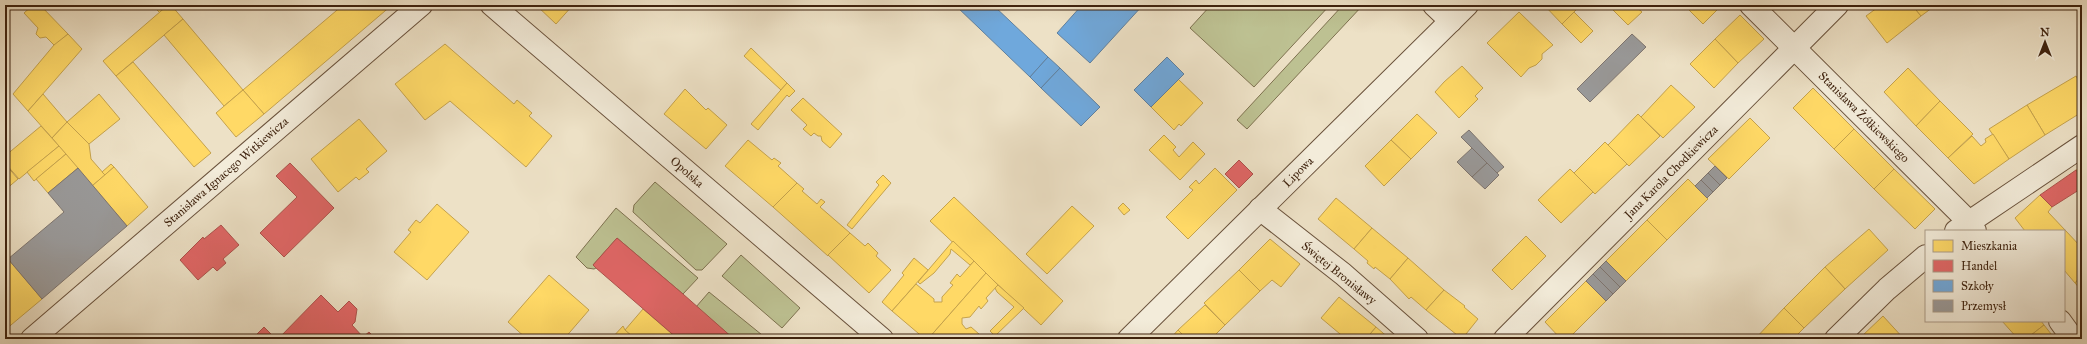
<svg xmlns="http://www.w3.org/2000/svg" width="2087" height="344" font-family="'IM FELL Great Primer',serif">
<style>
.green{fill:#bdc192;stroke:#7e7250}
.homes{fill:#ffd966;stroke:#c5a24c}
.shops{fill:#e06666;stroke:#af524c}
.schools{fill:#6fa8dc;stroke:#60809e}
.industry{fill:#999;stroke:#7e756f}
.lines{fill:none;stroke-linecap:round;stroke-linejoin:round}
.minor-casing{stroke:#6a523c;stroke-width:24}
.tertiary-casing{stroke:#6a523c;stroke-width:24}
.minor{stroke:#f3ecda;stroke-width:22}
.tertiary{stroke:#f3ecda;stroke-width:22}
.labels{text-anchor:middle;stroke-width:4;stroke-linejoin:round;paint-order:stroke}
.street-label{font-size:12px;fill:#3e220e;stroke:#f3ecda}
</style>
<rect width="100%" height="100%" fill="#ede1c6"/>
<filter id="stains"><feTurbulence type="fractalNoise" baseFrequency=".005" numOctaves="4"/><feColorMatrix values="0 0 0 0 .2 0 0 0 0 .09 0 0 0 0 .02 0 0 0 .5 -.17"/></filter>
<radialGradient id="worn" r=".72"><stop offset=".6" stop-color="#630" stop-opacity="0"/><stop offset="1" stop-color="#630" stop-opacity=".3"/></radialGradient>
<g class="green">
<path d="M1211,5H1330L1254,87L1190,28Z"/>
<path d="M1343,5H1363L1247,129L1237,120Z"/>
<path d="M655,182L727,244L702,270H696L633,212L634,205Z"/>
<path d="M616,208L698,278L683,294L617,238L593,265L596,268L594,269L587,268L576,257Z"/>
<path d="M741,255L800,308L782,328L722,276Z"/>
<path d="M709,292L767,339H734L696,307Z"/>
</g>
<g class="homes">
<path d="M33,5H40L68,34L55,46L46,37L40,38L36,34L38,28L24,13Z"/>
<path d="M152,5H168L160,13Z"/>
<path d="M168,5H171L183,19L116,76L103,61Z"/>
<path d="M343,5H392L264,114L243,90Z"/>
<path d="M536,5H573L556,24Z"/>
<path d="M1544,5H1581L1562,24Z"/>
<path d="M1608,5H1634L1642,12L1628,25Z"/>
<path d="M1684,5H1722L1703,24Z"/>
<path d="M1881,5H1912L1921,16L1887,43L1866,16Z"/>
<path d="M1912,5H1936L1921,16Z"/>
<path d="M1519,12L1553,45L1542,54V59L1536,65L1529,68L1521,77L1487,43Z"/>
<path d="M1574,12L1593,31L1581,43L1562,24Z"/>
<path d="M1740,15L1764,39L1738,63L1715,39Z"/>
<path d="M183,19L243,90L224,106L164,35Z"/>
<path d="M68,34L82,49L28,111L13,94L54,45Z"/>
<path d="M1715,39L1738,63L1714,88L1690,64Z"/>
<path d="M445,44L514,104L517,100L532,113L529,116L552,136L526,167L450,101L425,120L395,84Z"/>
<path d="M751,48L787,83L781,90L744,56Z"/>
<path d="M133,62L211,153L194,167L116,76Z"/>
<path d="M1462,66L1483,88L1475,96L1478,99L1459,118L1435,92L1444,82Z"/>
<path d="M1908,68L1940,101L1916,126L1884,92Z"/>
<path d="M2076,76L2082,87V112L2045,135L2027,105Z"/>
<path d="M1178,79L1203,103L1181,126L1179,124L1174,130L1151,107Z"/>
<path d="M787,83L795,91L789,97L787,95L758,130L751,124Z"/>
<path d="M1671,85L1695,107L1663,138L1641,117Z"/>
<path d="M1813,88L1854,129L1834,149L1793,108Z"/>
<path d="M685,89L706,110L708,108L727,125L706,149L664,114Z"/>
<path d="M243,90L264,114L236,137L216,113Z"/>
<path d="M43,94L67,122L52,138L28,111Z"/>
<path d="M99,94L120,119L89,144L67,122Z"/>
<path d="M803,98L842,134L830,148L822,141L821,136H818L814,133L811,136L803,129L807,125L791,110Z"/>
<path d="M1940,101L1973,134L1948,158L1916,126Z"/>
<path d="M2027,105L2045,135L2009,159L1989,129Z"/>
<path d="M1417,114L1437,133L1411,159L1391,140Z"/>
<path d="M1638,114L1660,136L1629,166L1608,145Z"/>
<path d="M1750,118L1770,138L1729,179L1708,159Z"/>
<path d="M359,119L387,151L366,169L369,172L359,180L356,177L338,192L311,159Z"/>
<path d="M67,122L89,144L91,159L105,175L92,186L52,138Z"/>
<path d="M41,126L59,146L19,179L5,163V156Z"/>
<path d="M1854,129L1894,169L1874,189L1834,149Z"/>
<path d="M1993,134L2009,159L1974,184L1948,158L1972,136L1981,146L1986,142L1985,139Z"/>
<path d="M1164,135L1176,147L1173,150L1179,157L1193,142L1205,154L1180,180L1149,150Z"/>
<path d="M748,140L772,160L774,158L781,163L778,166L797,183L773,207L725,166Z"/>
<path d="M1391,140L1411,159L1384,186L1365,166Z"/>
<path d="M1605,142L1627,164L1595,194L1574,173Z"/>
<path d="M59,146L66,154L34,181L27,172Z"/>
<path d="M66,154L78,168L48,193L36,179Z"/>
<path d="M5,164L18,179L5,190Z"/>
<path d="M111,164L114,167L105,175L102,172Z"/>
<path d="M114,167L148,207L127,226L92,186Z"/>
<path d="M2082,167V180L2076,170Z"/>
<path d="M1215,168L1237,190L1188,239L1166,217L1193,190L1189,187L1196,180L1199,184Z"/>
<path d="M1570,169L1593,192L1561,223L1538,200Z"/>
<path d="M1894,169L1935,209L1915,229L1874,189Z"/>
<path d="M883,175L891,183L852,229L847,225L879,185L876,182Z"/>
<path d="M1688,179L1708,199L1667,240L1647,220Z"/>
<path d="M797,183L804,189L802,191L817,204L821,199L825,202L820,207L850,233L828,256L773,207Z"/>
<path d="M2040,195L2052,207L2048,212L2082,248V275L2075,283L2064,270V231H2025L2015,218Z"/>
<path d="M954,197L1063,301L1041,325L930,221Z"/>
<path d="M1336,198L1372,228L1354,249L1318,219Z"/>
<path d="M1123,203L1130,210L1124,215L1118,208Z"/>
<path d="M437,204L469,232L427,280L394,252L411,232L408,230L416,220L420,223Z"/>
<path d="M1072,206L1094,226L1047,274L1026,254Z"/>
<path d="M1647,220L1667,240L1626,281L1606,261Z"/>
<path d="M1372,228L1408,258L1390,279L1375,267L1374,269L1367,263L1368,261L1354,249Z"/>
<path d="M1869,229L1888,250L1845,289L1825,267Z"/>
<path d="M850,233L865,246L868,243L878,253L876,256L891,270L869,293L828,255Z"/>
<path d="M1526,236L1546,256L1512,290L1492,270Z"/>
<path d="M1270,239L1300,264L1281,287L1272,280L1260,291L1239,270Z"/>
<path d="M953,241L974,261L970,265L951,249L950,254L934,273L920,284L918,282Z"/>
<path d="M5,255L42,299L5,330Z"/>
<path d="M914,258L928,270L892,311L882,302L904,275L902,273Z"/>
<path d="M1408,258L1444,290L1426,310L1411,297L1409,299L1390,279Z"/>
<path d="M974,261L986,273L928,339H925L892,311L916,284L934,299V302H942V297L953,285L950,283L957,274L960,277Z"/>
<path d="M1825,267L1845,289L1804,328L1784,308Z"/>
<path d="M1239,270L1260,291L1225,325L1204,303Z"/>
<path d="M986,273L998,285L986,298L988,301L981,309L979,306L970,317L962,318V324L966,329L971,327L979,334L978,336L980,339H928Z"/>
<path d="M549,275L589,310L564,339H527L508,322Z"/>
<path d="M2082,275V291L2075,283Z"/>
<path d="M1586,281L1606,301L1568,339H1561L1545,322Z"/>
<path d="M998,285L1024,308L995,336L990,331L1014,307L997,292L995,288Z"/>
<path d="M1444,290L1465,306L1464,307L1478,319L1462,339L1426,310Z"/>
<path d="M1339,297L1376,327L1366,339H1346L1321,318Z"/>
<path d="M1205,305L1225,325L1211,339H1187L1178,330Z"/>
<path d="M1784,308L1804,328L1793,339H1755Z"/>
<path d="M643,309L678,339H635L625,330Z"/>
<path d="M1883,316L1904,339H1863L1861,337Z"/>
<path d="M2002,321H2041L2044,325L2026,339H2018Z"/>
<path d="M2044,325L2055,339H2026Z"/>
<path d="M623,326L625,330L635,339H611Z"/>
<path d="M1376,327L1390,339H1366Z"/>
<path d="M1178,330L1187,339H1170Z"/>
</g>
<g class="shops">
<path d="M1239,160L1253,174L1239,188L1225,174Z"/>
<path d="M290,163L334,208L284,257L260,233L297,197L276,176Z"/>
<path d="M2076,170L2082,180V188L2052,207L2040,195Z"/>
<path d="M221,225L239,245L223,259L226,263L217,271L213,267L198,280L180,260L203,237L204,239Z"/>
<path d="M617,238L683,294L734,339H678L596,268L593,265Z"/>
<path d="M321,295L338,312L349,301L357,309L355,322L352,325L363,337L369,332L376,339H278Z"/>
<path d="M264,327L276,339H252Z"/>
<path d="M384,335L388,339H380Z"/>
</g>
<g class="schools">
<path d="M955,5H993L1048,57L1030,77Z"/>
<path d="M1082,5H1143L1090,63L1057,33Z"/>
<path d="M1048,57L1060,68L1041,88L1030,77Z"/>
<path d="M1167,57L1184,74L1151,107L1134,90Z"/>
<path d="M1060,68L1100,107L1081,126L1041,88Z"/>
</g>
<g class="industry">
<path d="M1632,34L1646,47L1590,102L1577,89Z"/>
<path d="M1469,130L1504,167L1497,173L1461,137Z"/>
<path d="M1472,148L1487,163L1472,177L1457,162Z"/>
<path d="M1487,163L1499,175L1485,189L1472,177Z"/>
<path d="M1715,166L1727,178L1720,185L1708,173Z"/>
<path d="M78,168L127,226L42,299L8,259L64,212L48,193Z"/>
<path d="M1708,173L1720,185L1713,192L1701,180Z"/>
<path d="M1701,180L1713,192L1707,198L1695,186Z"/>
<path d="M1606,261L1626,281L1620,287L1600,267Z"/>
<path d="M1600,267L1620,287L1613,294L1593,274Z"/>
<path d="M1593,274L1613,294L1606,301L1586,281Z"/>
</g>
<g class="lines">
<defs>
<g id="minor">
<path d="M1434,5L1451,21"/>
<path d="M1751,5L1962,215L1975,231"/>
<path d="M1260,209L1343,274L1417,339"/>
<path d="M1956,231L2082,146"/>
<path d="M2060,321L2073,339"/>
<path d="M32,339L421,5"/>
<path d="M1505,339L1837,5"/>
<path d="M1836,339L1887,289L1926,256"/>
</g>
<g id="tertiary">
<path d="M492,5L882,339"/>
<path d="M1129,339L1467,5"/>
</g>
</defs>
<use href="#minor" class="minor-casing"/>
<use href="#tertiary" class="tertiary-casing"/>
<use href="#minor" class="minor"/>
<use href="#tertiary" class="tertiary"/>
</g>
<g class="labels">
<g class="street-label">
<text transform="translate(1864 117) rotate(45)" y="4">Stanisława Żółkiewskiego</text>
<text transform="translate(226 172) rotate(-41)" y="4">Stanisława Ignacego Witkiewicza</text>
<text transform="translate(687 172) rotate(41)" y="4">Opolska</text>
<text transform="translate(1298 172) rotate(-45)" y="4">Lipowa</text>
<text transform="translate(1671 172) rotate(-45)" y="4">Jana Karola Chodkiewicza</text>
<text transform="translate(1339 273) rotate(39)" y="4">Świętej Bronisławy</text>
</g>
</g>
<rect width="2087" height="344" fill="none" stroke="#ede1c6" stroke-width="20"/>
<rect x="6" y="6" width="2075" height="332" fill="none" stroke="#3e220e" stroke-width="2"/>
<rect x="10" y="10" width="2067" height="324" fill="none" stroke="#3e220e"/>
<rect x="1925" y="230" width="140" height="92" fill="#f3ecda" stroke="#ab9b88"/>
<rect x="1933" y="240" width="20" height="12" fill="#ffd966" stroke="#ab9b88"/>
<text x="1961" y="250" font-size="12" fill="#3e220e">Mieszkania</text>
<rect x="1933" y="260" width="20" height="12" fill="#e06666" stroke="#ab9b88"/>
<text x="1961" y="270" font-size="12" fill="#3e220e">Handel</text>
<rect x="1933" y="280" width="20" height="12" fill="#6fa8dc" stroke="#ab9b88"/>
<text x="1961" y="290" font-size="12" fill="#3e220e">Szkoły</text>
<rect x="1933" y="300" width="20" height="12" fill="#999999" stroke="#ab9b88"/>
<text x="1961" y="310" font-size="12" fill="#3e220e">Przemysł</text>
<g transform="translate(2045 42)" stroke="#f3ecda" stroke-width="3" paint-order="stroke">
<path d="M0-3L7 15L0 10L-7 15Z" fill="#3e220e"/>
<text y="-6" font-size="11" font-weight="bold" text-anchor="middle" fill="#3e220e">N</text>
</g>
<rect width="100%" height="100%" filter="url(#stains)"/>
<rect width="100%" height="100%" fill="url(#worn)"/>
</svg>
